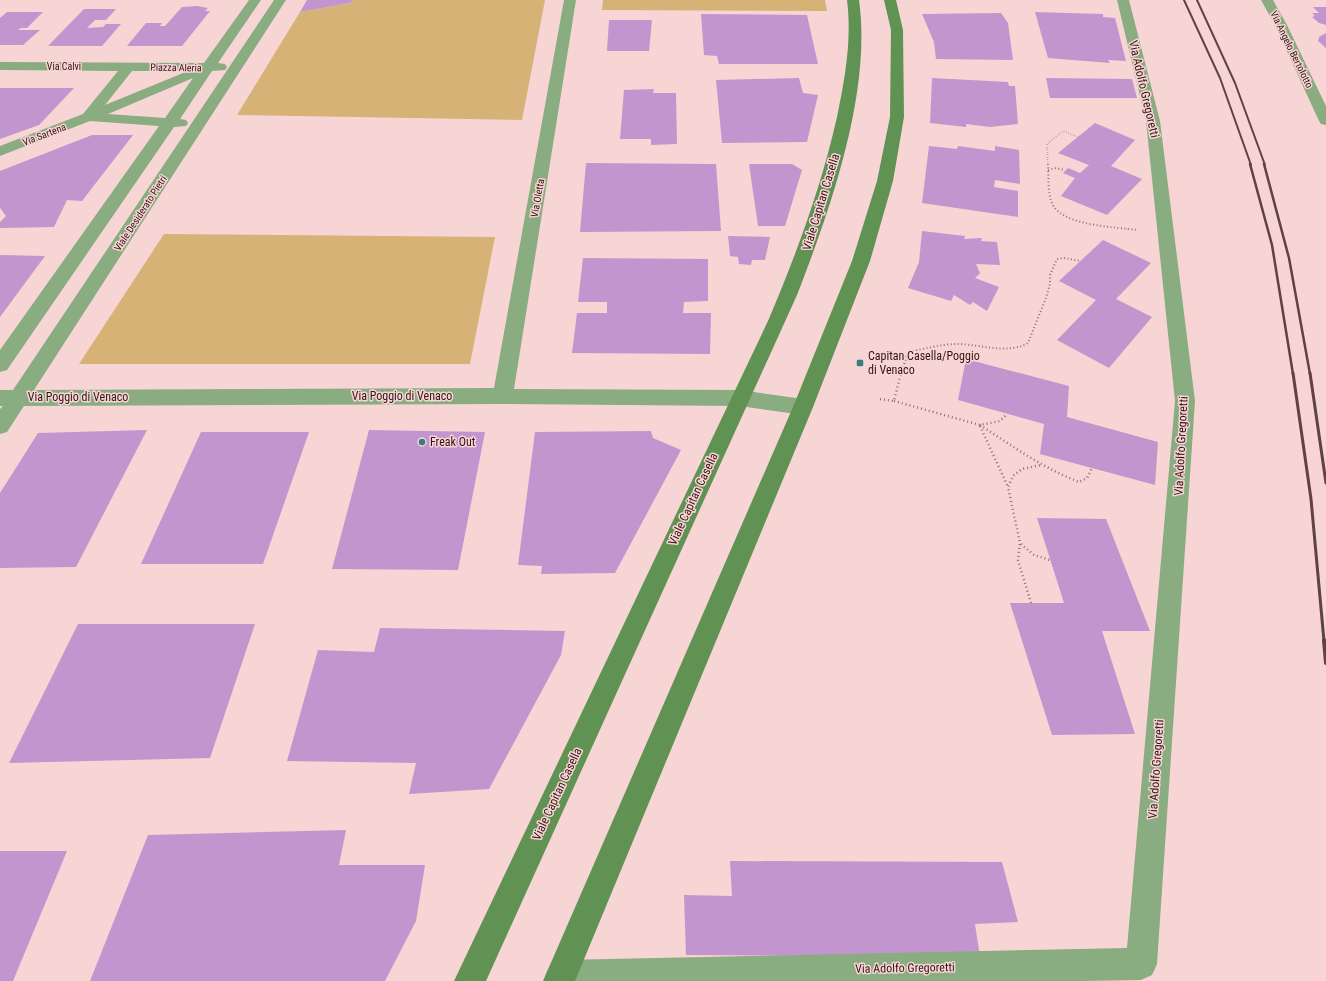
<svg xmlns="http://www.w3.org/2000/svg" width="1326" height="981" font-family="'Roboto Condensed',sans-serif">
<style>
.green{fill:#d7b276}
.building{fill:#c395cf}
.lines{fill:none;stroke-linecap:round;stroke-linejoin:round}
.path-far2{stroke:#907171;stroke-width:1.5;stroke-dasharray:0.5 2;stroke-linecap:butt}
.path-far1{stroke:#907171;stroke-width:2;stroke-dasharray:1 2.5;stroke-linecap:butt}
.path{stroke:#907171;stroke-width:2.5;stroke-dasharray:1 3;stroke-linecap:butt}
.street{fill:#8aac81;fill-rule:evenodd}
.secondary{fill:#609253;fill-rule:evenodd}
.rail-far3{stroke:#604243;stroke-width:2}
.rail-far2{stroke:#604243;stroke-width:2.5}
.rail-far1{stroke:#604243;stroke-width:3}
.rail{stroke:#604243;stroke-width:4}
.poi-dot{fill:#357e81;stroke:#f7d5d4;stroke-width:1.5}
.labels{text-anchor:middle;stroke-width:3;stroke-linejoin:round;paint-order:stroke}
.far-street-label{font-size:10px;fill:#311415;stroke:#f7d5d4}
.street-label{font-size:12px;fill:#311415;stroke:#f7d5d4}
.poi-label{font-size:12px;fill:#311415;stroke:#f7d5d4;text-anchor:start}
</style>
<rect width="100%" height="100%" fill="#f7d5d4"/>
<g class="green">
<path d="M354,0H545L522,120L237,115L300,12L350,3Z"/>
<path d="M603,0H825L827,11L602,10Z"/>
<path d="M164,234L495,237L470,364H79Z"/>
</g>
<g class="building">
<path d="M307,0H354L350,3L300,12Z"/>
<path d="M197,6L208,8L205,11H210L182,46H127L146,23H162L160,26H165L182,7Z"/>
<path d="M1313,7H1326V25L1319,23L1312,17L1315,16L1312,13H1319Z"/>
<path d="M84,9H116L106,20H95L87,28L103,27L106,24H121L102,46H48Z"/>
<path d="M7,12H43L27,28H21L18,30H40L23,45H0V18Z"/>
<path d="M1035,12L1103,14V17L1115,18L1126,61L1108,60L1110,63L1048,58Z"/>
<path d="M1001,13L1008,23L1013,60L936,59L934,42L922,14Z"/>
<path d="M701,14L807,15L818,64H719L717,56L704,55Z"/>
<path d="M609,20H652L649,51H607Z"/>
<path d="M1326,33V48L1318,41L1319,37Z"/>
<path d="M799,78L803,93L818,95L807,142L722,143L716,80Z"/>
<path d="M932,78L1008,82L1009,86H1015L1018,124L990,127L966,124V127L930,123Z"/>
<path d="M1046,78L1132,79L1137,98H1050Z"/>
<path d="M0,88H74L39,125L0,139Z"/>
<path d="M654,89L653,93H676L677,144L651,145V139H620L624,90Z"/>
<path d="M1095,123L1135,140L1111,166L1142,179L1107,215L1061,196L1075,178L1063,173L1068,168L1080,173L1089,165L1058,153Z"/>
<path d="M92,135H133L82,201L67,200L54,227L0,228V222L6,216L0,208V171Z"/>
<path d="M929,146L957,149L958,146L995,151V146L1019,150L1020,184L995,180L994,187L1018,191V217L922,203Z"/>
<path d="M586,163L716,164L721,231L580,232Z"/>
<path d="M749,164H792L802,170L785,226H758Z"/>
<path d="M922,231L965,236L964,239L982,238L981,241L997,242L1000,265L976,264L980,273L975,278L999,287L987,311L973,302L970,305L954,295L951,301L908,288L919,262Z"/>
<path d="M728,236L770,237L765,260H752L751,265L739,264L738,257L730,256Z"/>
<path d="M1103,240L1151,263L1116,299L1152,317L1109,368L1057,340L1096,300L1059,281Z"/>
<path d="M0,255L45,256L0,317Z"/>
<path d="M583,258L708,259V301L684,302L683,313H711L710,354L572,353L577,313H607V302H578Z"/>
<path d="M966,359L1069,386L1067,417L1158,442L1155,485L1040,454L1044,424L958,400Z"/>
<path d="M147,430L76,567L0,568V493L38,433Z"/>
<path d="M369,430L485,432L458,570L332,569Z"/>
<path d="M651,431L653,438L681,450L615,573L541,574L542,566L518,565L535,432Z"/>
<path d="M201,432H309L263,564H141Z"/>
<path d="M1037,518L1106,519L1150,631H1102L1135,734L1052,735L1010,603H1064Z"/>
<path d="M78,624H255L210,758L9,763Z"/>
<path d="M380,628L565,631L561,655L489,789L409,794L416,763L287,761L318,650L374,652Z"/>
<path d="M346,830L339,865H425L416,921L385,981H90L148,835Z"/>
<path d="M0,851H67L13,981H0Z"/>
<path d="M730,861L1002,862L1018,922L975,924L980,957L686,955L684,895L732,896Z"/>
</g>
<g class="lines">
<path class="path-far2" d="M1048,165L1047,144L1063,131L1078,137"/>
<g class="path-far1">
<path d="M1048,164C1049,176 1047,192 1052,203C1061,226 1116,227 1137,230"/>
<path d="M1048,170L1056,168L1065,170"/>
<path d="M901,374L908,352C924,349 941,344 957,344C981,344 1007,355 1028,343L1046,298L1050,284V275L1057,259L1064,258L1080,261"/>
</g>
<g class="path">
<path d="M880,399L894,401L901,373"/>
<path d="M894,401L980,425L1000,421L1007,414"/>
<path d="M980,425C1012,446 1043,468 1079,482L1087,478L1092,468"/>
<path d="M980,426L1008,487"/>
<path d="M1021,544L1034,555L1050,560"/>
<path d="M1031,603L1018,560L1020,543L1008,487L1013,476L1022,469L1041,465"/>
</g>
<g class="street">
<path d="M249,0H261L218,63L225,64L227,67L225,70L212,71L180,119L186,120L188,123L186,126L174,127L7,370L0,372V350L159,126L90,121L0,156V146L83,114L118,71L0,70V62L204,63ZM132,71H188L105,105ZM193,78L165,118L108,114Z"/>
<path d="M274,0H286L34,390L494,388L564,0H576L514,389L740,390L803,399L810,402L813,407L810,412L803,415L740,406L503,404L24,406L7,432L0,434V409L3,406H0V390H13Z"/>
<path d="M1117,0H1129L1160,121L1195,401L1157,964L1152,975L1141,980L1084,981H547L545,976L550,965L561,960L1127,948L1175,401L1146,121Z"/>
<path d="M1261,0H1273L1287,25L1326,106V125L1321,124L1319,121L1275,25Z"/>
</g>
<g class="secondary">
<path d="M847,0H859C872,92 830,210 797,295L486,981H454L768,321C796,255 821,188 837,117C845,78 852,40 847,0Z"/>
<path d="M884,0H896L903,30L904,117L893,181L870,261L813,407L575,981H543L793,407L852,261L877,181L890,117L891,30Z"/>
</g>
<g class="rail-far3">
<path d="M1184,0L1220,78L1251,165"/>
<path d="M1197,0L1235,83L1265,165"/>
</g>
<g class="rail-far2">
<path d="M1250,164L1272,245L1293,374"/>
<path d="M1264,164L1289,258L1310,374"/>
</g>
<g class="rail-far1">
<path d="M1293,373L1311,499L1324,641"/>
<path d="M1310,373L1326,483"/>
</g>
<path class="rail" d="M1324,640L1326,663"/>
</g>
<g class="poi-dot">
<rect x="856" y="359" width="8" height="8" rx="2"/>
<circle cx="422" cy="442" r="4"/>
</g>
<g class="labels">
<g class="far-street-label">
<text transform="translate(1292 49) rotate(64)" y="4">Via Angelo Bertolotto</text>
<text x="64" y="70">Via Calvi</text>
<text transform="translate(176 67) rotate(1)" y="4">Piazza Aleria</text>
<text transform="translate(44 134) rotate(-21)" y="4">Via Sartena</text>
<text transform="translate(537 198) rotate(-80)" y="4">Via Oletta</text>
<text transform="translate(140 213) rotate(-57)" y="4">Viale Desiderato Pietri</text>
</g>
<g class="street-label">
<text transform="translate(1144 89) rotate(77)" y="4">Via Adolfo Gregoretti</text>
<text transform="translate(821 202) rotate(-73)" y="4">Viale Capitan Casella</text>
<text x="402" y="400">Via Poggio di Venaco</text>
<text x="78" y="401">Via Poggio di Venaco</text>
<text transform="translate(1181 446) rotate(-87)" y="4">Via Adolfo Gregoretti</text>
<text transform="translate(693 499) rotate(-65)" y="4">Viale Capitan Casella</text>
<text transform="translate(1156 769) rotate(-86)" y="4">Via Adolfo Gregoretti</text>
<text transform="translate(557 794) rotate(-65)" y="4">Viale Capitan Casella</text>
<text transform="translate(905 968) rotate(-1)" y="4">Via Adolfo Gregoretti</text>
</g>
<g class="poi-label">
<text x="868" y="360">Capitan Casella/Poggio<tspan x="868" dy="14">di Venaco</tspan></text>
<text x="430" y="446">Freak Out</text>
</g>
</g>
</svg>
